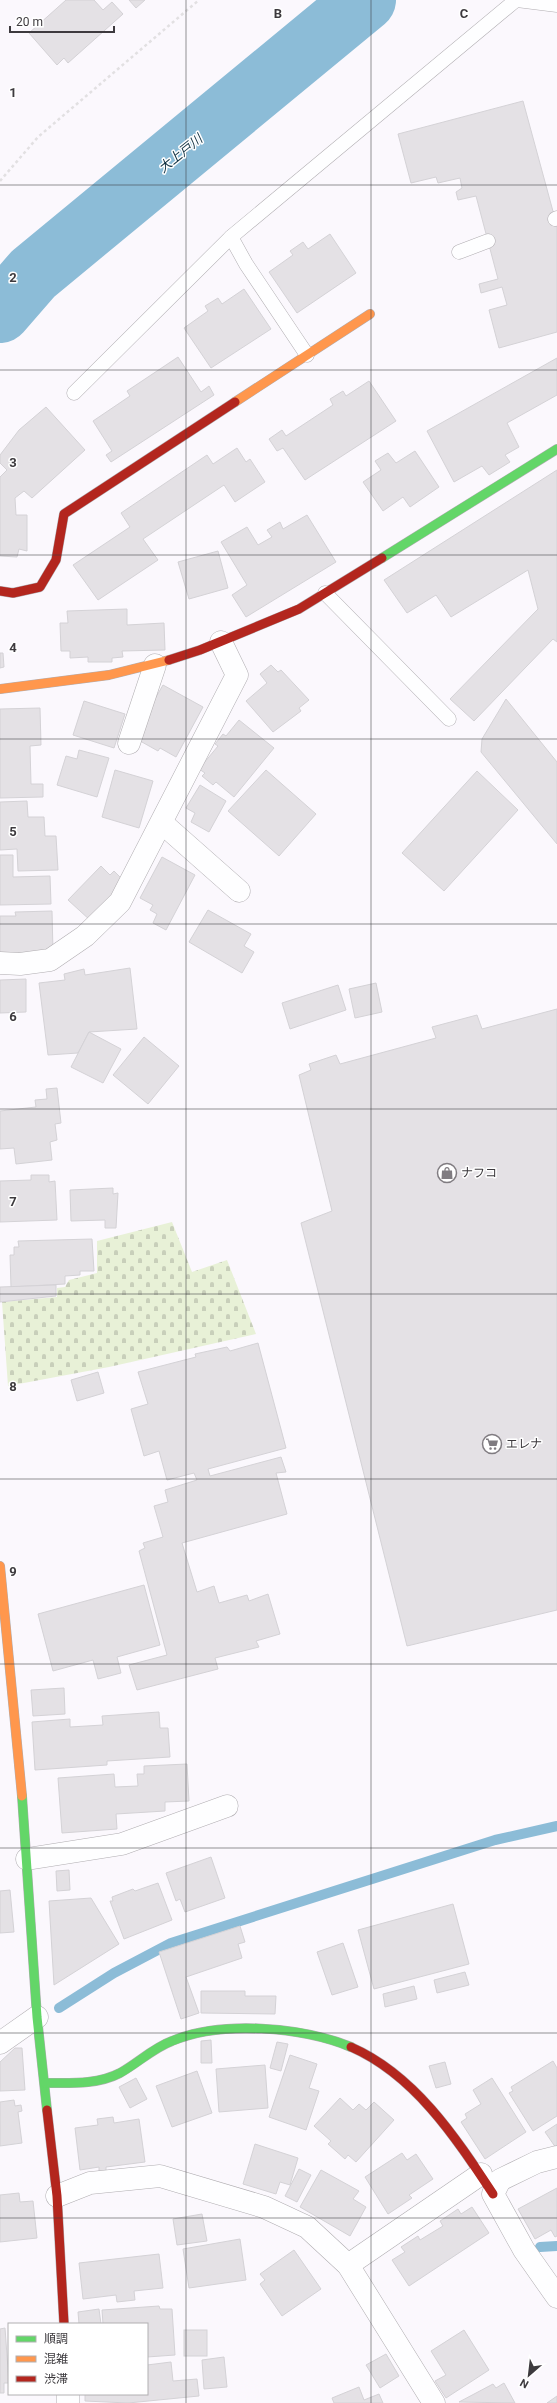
<svg xmlns="http://www.w3.org/2000/svg" width="557" height="2403" font-family="Roboto,'Noto Sans JP',sans-serif">
<style>
.cemetery{fill:url(#cemetery-stones)}
.lines{fill:none;stroke-linecap:round;stroke-linejoin:round}
.stream{stroke:#8cbcd7;stroke-width:10}
.river{stroke:#8cbcd7;stroke-width:62}
.building{fill:#e4e1e5;stroke:#d4d2d6}
.lane-casing{stroke:#b0adb1;stroke-width:15}
.street-casing{stroke:#b0adb1;stroke-width:23}
.fast-casing{stroke:#b0adb1;stroke-width:10}
.slow-casing{stroke:#b0adb1;stroke-width:10}
.jam-casing{stroke:#b0adb1;stroke-width:10}
.path{stroke:#e2e0e2;stroke-width:2.5;stroke-dasharray:3 3;stroke-linecap:butt}
.lane{stroke:#fefeff;stroke-width:14}
.street{stroke:#fefeff;stroke-width:22}
.fast{stroke:#63d668;stroke-width:9}
.slow{stroke:#ff974d;stroke-width:9}
.jam{stroke:#b3261e;stroke-width:9}
.grid{fill:none;stroke:#3d3a3e;stroke-width:1;stroke-opacity:0.55}
.labels{text-anchor:middle;stroke-width:3;stroke-linejoin:round;paint-order:stroke}
.poi-label{font-size:12px;fill:#3d3a3e;stroke:#fff;text-anchor:start}
.water-label{font-size:13px;font-style:italic;fill:#0f3040;stroke:#fff}
.grid-label{font-size:13px;text-anchor:middle;font-weight:bold;fill:#3d3a3e;stroke:#fff;stroke-width:3;stroke-linejoin:round;paint-order:stroke}
</style>
<defs>
<pattern id="cemetery-stones" width="16" height="16" patternUnits="userSpaceOnUse"><rect width="16" height="16" fill="#e8f1d7"/><path d="M2 7V4a2 2 0 0 1 4 0v3zM10 15v-3a2 2 0 0 1 4 0v3z" fill="#c8cfba"/></pattern>
</defs>
<rect width="100%" height="100%" fill="#fbf8fd"/>
<path class="cemetery" d="M172,1222L192,1272L227,1260L256,1334L109,1367L8,1386L2,1302L57,1297V1288L65,1287L69,1280L97,1273V1241Z"/>
<g class="lines">
<g class="stream">
<path d="M59,2008L114,1973L171,1943L495,1840L557,1826"/>
<path d="M540,2247L557,2246"/>
</g>
<path class="river" d="M0,312L33,274L365,0"/>
</g>
<g class="building">
<path d="M66,0H94L103,10L112,2L123,14L68,63L64,58L57,65L29,33Z"/>
<path d="M129,0H145L136,8Z"/>
<path d="M523,101L557,226V332L499,348L489,310L507,305L502,287L481,293L479,284L498,279L476,196L458,200L456,192L462,188L460,178L438,183L436,177L411,183L398,134Z"/>
<path d="M330,234L356,273L297,313L269,272L293,255L290,251L303,242L308,249Z"/>
<path d="M244,289L271,329L211,368L184,328L208,311L205,306L218,298L222,304Z"/>
<path d="M178,357L201,392L209,386L214,395L111,462L106,455L112,451L93,421L130,396L127,391Z"/>
<path d="M557,358V395L507,423L519,447L505,455L510,462L489,475L482,466L454,482L427,431Z"/>
<path d="M369,381L396,421L305,480L283,448L277,451L269,439L282,430L286,436L333,405L330,399L343,391L346,396Z"/>
<path d="M46,407L85,450L32,498L24,491L15,498L16,515H27V551L19,549L17,557L0,556V477L7,470L0,463V455L19,430Z"/>
<path d="M237,448L246,462L250,459L265,482L235,502L224,485L143,539L158,560L98,600L73,565L130,527L121,513L207,455L213,464Z"/>
<path d="M415,451L439,487L410,507L403,497L383,511L363,482L381,470L375,461L388,453L396,463Z"/>
<path d="M557,470V642L553,639L474,721L450,699L538,609L528,570L451,617L436,595L407,613L384,580Z"/>
<path d="M307,515L336,562L246,617L232,595L247,585L221,542L247,527L258,545L272,537L267,530L280,522L283,529Z"/>
<path d="M218,551L228,588L189,599L178,562Z"/>
<path d="M127,609V625L164,623L165,650L122,651L123,657L112,658V662H88V657L70,658V651H61L60,623H68L67,611Z"/>
<path d="M0,653H3L4,667L0,668Z"/>
<path d="M271,665L278,672L281,670L309,700L299,708L301,711L273,732L246,701L267,683L260,674Z"/>
<path d="M163,685L203,707L176,757L160,748L158,751L133,737Z"/>
<path d="M506,699L557,762V844L481,752L482,739Z"/>
<path d="M84,701L125,714L114,748L73,735Z"/>
<path d="M40,708L41,745L30,746L31,784H43V797L0,798V709Z"/>
<path d="M239,720L274,748L234,797L216,782L213,785L202,776L205,773L199,769L218,746L215,744L223,734L226,736Z"/>
<path d="M79,750L109,758L97,797L57,785L66,756L77,759Z"/>
<path d="M115,770L153,781L139,828L102,817Z"/>
<path d="M266,770L316,814L279,856L228,811Z"/>
<path d="M477,771L518,810L444,891L402,853Z"/>
<path d="M200,785L226,801L209,832L191,822L195,813L186,808Z"/>
<path d="M27,801L28,817H44L45,836H56L58,870L18,871L17,849L0,850V802Z"/>
<path d="M0,855H13V877L50,876L51,904L0,905Z"/>
<path d="M162,857L195,875L166,930L153,923L157,914L150,910L153,905L140,898Z"/>
<path d="M101,866L110,875L114,871L122,879L123,889L91,921L68,900Z"/>
<path d="M208,910L251,934L244,946L254,952L242,973L189,942Z"/>
<path d="M52,911L53,952L18,953V958H0V916H16L15,912Z"/>
<path d="M130,968L137,1029L89,1032L78,1053L48,1055L39,983L65,980L64,974L84,969L85,975Z"/>
<path d="M26,979V1012L0,1013V980Z"/>
<path d="M376,983L382,1012L355,1018L349,989Z"/>
<path d="M338,985L346,1010L290,1029L282,1003Z"/>
<path d="M557,1009V1610L407,1646L301,1223L332,1211L299,1075L311,1070L309,1064L336,1055L340,1064L436,1038L432,1027L477,1015L482,1029Z"/>
<path d="M89,1032L121,1049L103,1083L71,1067Z"/>
<path d="M144,1037L179,1066L148,1104L113,1075Z"/>
<path d="M57,1088L61,1123L55,1124L57,1140L50,1142L52,1160L16,1164L14,1148L0,1149V1111L36,1107L35,1100L47,1099L46,1089Z"/>
<path d="M31,1175H49V1182L55,1181L57,1220L0,1222V1181L31,1180Z"/>
<path d="M113,1188V1194L118,1193L116,1228H105V1220L71,1221L70,1190Z"/>
<path d="M92,1239L94,1271H80V1275L65,1276V1284L11,1287L10,1255H14V1247H19L18,1241Z"/>
<path d="M56,1285V1296L0,1302V1287Z"/>
<path d="M258,1343L286,1448L208,1469L210,1476L281,1457L286,1472L276,1473L287,1514L182,1543L197,1592L214,1586L219,1603L247,1595L249,1601L268,1594L280,1634L256,1641L259,1647L215,1658L218,1669L137,1690L129,1665L167,1655L139,1551L145,1548L143,1543L163,1537L154,1506L168,1502L165,1490L197,1480L194,1473L167,1480L159,1451L144,1456L131,1409L148,1404L138,1372L196,1357L195,1354L227,1347L230,1351Z"/>
<path d="M98,1372L104,1393L77,1401L71,1380Z"/>
<path d="M144,1585L160,1645L117,1657L121,1673L98,1679L93,1660L53,1671L38,1614Z"/>
<path d="M64,1688L65,1714L33,1716L31,1690Z"/>
<path d="M159,1712L160,1728H168L170,1757L107,1761V1765L35,1770L32,1722L70,1719V1727L103,1725L102,1716Z"/>
<path d="M187,1764L189,1801L165,1802V1811L116,1814L117,1829L62,1833L58,1778L114,1774L115,1787L138,1786L137,1774H144V1766Z"/>
<path d="M211,1857L225,1898L185,1912L180,1899L176,1901L166,1873Z"/>
<path d="M69,1870L70,1890L57,1891L56,1871Z"/>
<path d="M158,1883L172,1920L124,1939L110,1901H113L112,1897L133,1889L135,1891Z"/>
<path d="M10,1890L14,1932L0,1933V1891Z"/>
<path d="M91,1898L119,1944L54,1985L49,1901Z"/>
<path d="M453,1904L469,1964L374,1989L358,1930Z"/>
<path d="M240,1926L245,1942L238,1944L242,1958L186,1977L199,2013L181,2019L159,1952Z"/>
<path d="M343,1943L358,1987L332,1995L317,1952Z"/>
<path d="M465,1972L469,1985L437,1993L434,1980Z"/>
<path d="M414,1986L417,1999L385,2007L383,1994Z"/>
<path d="M201,1991H245V1996H276L275,2014L201,2013Z"/>
<path d="M211,2040L212,2063H201V2041Z"/>
<path d="M277,2042L288,2044L281,2071L270,2068Z"/>
<path d="M15,2048H22L25,2090L0,2091V2062Z"/>
<path d="M290,2055L317,2064L309,2088L319,2091L306,2130L269,2117Z"/>
<path d="M553,2061L557,2068V2116L533,2131L509,2093L513,2091L511,2087Z"/>
<path d="M445,2062L451,2084L436,2088L429,2066Z"/>
<path d="M265,2065L268,2108L219,2112L216,2069Z"/>
<path d="M197,2071L212,2113L172,2127L156,2086Z"/>
<path d="M136,2078L147,2099L130,2108L119,2087Z"/>
<path d="M492,2078L526,2132L485,2159L461,2122L467,2118L465,2114L481,2104L473,2090Z"/>
<path d="M340,2098L353,2110L359,2104L366,2110L374,2102L394,2120L356,2162L348,2155L345,2159L328,2144L331,2141L314,2126Z"/>
<path d="M14,2100L15,2106L21,2105L22,2111L18,2112L22,2143L0,2146V2102Z"/>
<path d="M113,2117L114,2123L139,2119L145,2162L106,2167V2172L99,2173V2167L80,2170L75,2128L98,2125L97,2119Z"/>
<path d="M557,2124V2148H556L545,2132Z"/>
<path d="M255,2144L298,2158L290,2185L280,2182L276,2194L243,2184Z"/>
<path d="M402,2153L407,2160L416,2154L433,2179L409,2195L412,2198L388,2214L365,2177Z"/>
<path d="M299,2169L311,2175L297,2202L285,2196Z"/>
<path d="M321,2170L359,2191L353,2199L366,2207L350,2236L300,2207Z"/>
<path d="M557,2188V2236L555,2237L551,2230L535,2239L518,2209Z"/>
<path d="M19,2193L20,2202L33,2201L37,2238L0,2242V2195Z"/>
<path d="M472,2207L489,2233L409,2286L392,2260L405,2252L401,2247L418,2236L420,2240L443,2226L440,2221L458,2209L461,2214Z"/>
<path d="M202,2214L207,2241L177,2245L173,2219Z"/>
<path d="M240,2239L246,2280L189,2288L183,2249Z"/>
<path d="M294,2250L321,2289L282,2316L260,2284L265,2280L260,2274Z"/>
<path d="M159,2254L163,2288L134,2291L135,2300L117,2302L116,2295L83,2299L79,2263Z"/>
<path d="M159,2306L160,2309H172L175,2355L147,2357V2324H103L102,2310Z"/>
<path d="M99,2309L101,2324H79L78,2312Z"/>
<path d="M5,2328L9,2383H4V2393H0V2329Z"/>
<rect x="184" y="2330" width="23" height="26"/>
<path d="M464,2330L489,2370L446,2398L435,2381L446,2375L431,2351Z"/>
<path d="M386,2354L399,2376L380,2388L366,2365Z"/>
<path d="M224,2357L227,2387L204,2389L202,2360Z"/>
<path d="M171,2362L173,2381L197,2379L199,2396L128,2403L85,2401V2394H147V2365Z"/>
<path d="M504,2383L515,2403L459,2402L493,2384L496,2388Z"/>
<path d="M359,2387L364,2400L379,2394L383,2403H334L332,2398Z"/>
<path d="M557,2396V2403H547Z"/>
</g>
<g class="lines">
<defs>
<g id="lane">
<path d="M517,0L557,5"/>
<path d="M555,219L557,218"/>
<path d="M459,252L488,241"/>
<path d="M307,355L246,264L231,237L516,0"/>
<path d="M74,393L231,237"/>
<path d="M325,593L449,719"/>
</g>
<g id="street">
<path d="M129,743L155,665"/>
<path d="M162,823L239,891"/>
<path d="M0,963L20,964L50,960L85,936L120,902L237,675L221,642"/>
<path d="M27,1859L122,1844L227,1806"/>
<path d="M0,2043L37,2017"/>
<path d="M557,2157L537,2162L500,2180L493,2194L524,2250L557,2297"/>
<path d="M57,2196L90,2183L160,2176L264,2207L307,2227L348,2265L434,2403"/>
<path d="M348,2265L481,2174"/>
<path d="M68,2394V2403"/>
</g>
<g id="fast">
<path d="M382,558L557,449"/>
<path d="M22,1796L37,2017L47,2110"/>
<path d="M45,2083C70,2083 97,2085 120,2073C138,2063 153,2048 172,2041C222,2020 302,2027 351,2047"/>
</g>
<g id="slow">
<path d="M235,402L370,314"/>
<path d="M0,689L109,675L169,660"/>
<path d="M0,1566L22,1796"/>
</g>
<g id="jam">
<path d="M0,591L13,593L40,587L56,560L64,514L235,402"/>
<path d="M169,660L200,650L299,609L382,558"/>
<path d="M351,2047C415,2075 456,2138 493,2194"/>
<path d="M47,2110L57,2196L64,2324"/>
</g>
</defs>
<use href="#lane" class="lane-casing"/>
<use href="#street" class="street-casing"/>
<use href="#fast" class="fast-casing"/>
<use href="#slow" class="slow-casing"/>
<use href="#jam" class="jam-casing"/>
<path class="path" d="M0,181L38,137L199,0"/>
<use href="#lane" class="lane"/>
<use href="#street" class="street"/>
<use href="#fast" class="fast"/>
<use href="#slow" class="slow"/>
<use href="#jam" class="jam"/>
</g>
<path class="grid" d="M186,0V2403M371,0V2403M0,185H557M0,370H557M0,555H557M0,739H557M0,924H557M0,1109H557M0,1294H557M0,1479H557M0,1664H557M0,1848H557M0,2033H557M0,2218H557"/>
<defs>
<symbol id="shop-ring" viewBox="-11 -11 22 22"><circle r="9.5" fill="#fff" stroke="#807c81" stroke-width="1.5"/><path d="M-5-2.5h2.3a2.7 3.5 0 0 1 5.4 0H5L5.5 6h-11ZM-1.5-2.5h3a1.5 2.3 0 0 0-3 0Z" fill="#807c81"/></symbol>
<symbol id="supermarket-ring" viewBox="-11 -11 22 22"><circle r="9.5" fill="#fff" stroke="#807c81" stroke-width="1.5"/><path d="M-6-5.5h2.5l.6 2H6L4.5 2H-2.5L-4.4-4H-6ZM-1.5 3.2a1.3 1.3 0 1 0 .1 0ZM3 3.2a1.3 1.3 0 1 0 .1 0Z" fill="#807c81"/></symbol>
</defs>
<g fill-rule="evenodd">
<use href="#shop-ring" x="436" y="1162" width="22" height="22"/>
<use href="#supermarket-ring" x="481" y="1433" width="22" height="22"/>
</g>
<g class="labels">
<g class="poi-label">
<text x="461" y="1177">ナフコ</text>
<text x="506" y="1448">エレナ</text>
</g>
<g class="water-label">
<text transform="translate(180 153) rotate(-39)" y="5">大上戸川</text>
</g>
</g>
<g class="grid-label">
<text x="278" y="18">B</text>
<text x="464" y="18">C</text>
<text x="13" y="97">1</text>
<text x="13" y="282">2</text>
<text x="13" y="467">3</text>
<text x="13" y="652">4</text>
<text x="13" y="836">5</text>
<text x="13" y="1021">6</text>
<text x="13" y="1206">7</text>
<text x="13" y="1391">8</text>
<text x="13" y="1576">9</text>
</g>
<rect x="8" y="2323" width="140" height="72" fill="#ffffff" stroke="#b1b0b2"/>
<rect x="16" y="2336" width="20" height="6" fill="#63d668" stroke="#b1b0b2"/>
<text x="44" y="2343" font-size="12" fill="#3d3a3e">順調</text>
<rect x="16" y="2356" width="20" height="6" fill="#ff974d" stroke="#b1b0b2"/>
<text x="44" y="2363" font-size="12" fill="#3d3a3e">混雑</text>
<rect x="16" y="2376" width="20" height="6" fill="#b3261e" stroke="#b1b0b2"/>
<text x="44" y="2383" font-size="12" fill="#3d3a3e">渋滞</text>
<g transform="translate(529 2375) rotate(208)" stroke="#ffffff" stroke-width="3" paint-order="stroke">
<path d="M0-3L7 15L0 10L-7 15Z" fill="#3d3a3e"/>
<text y="-6" font-size="11" font-weight="bold" text-anchor="middle" fill="#3d3a3e">N</text>
</g>
<path d="M10 26v6h104v-6" fill="none" stroke="#3d3a3e" stroke-width="2"/>
<text x="16" y="26" font-size="12" fill="#3d3a3e" stroke="#ffffff" stroke-width="3" paint-order="stroke">20 m</text>
</svg>
